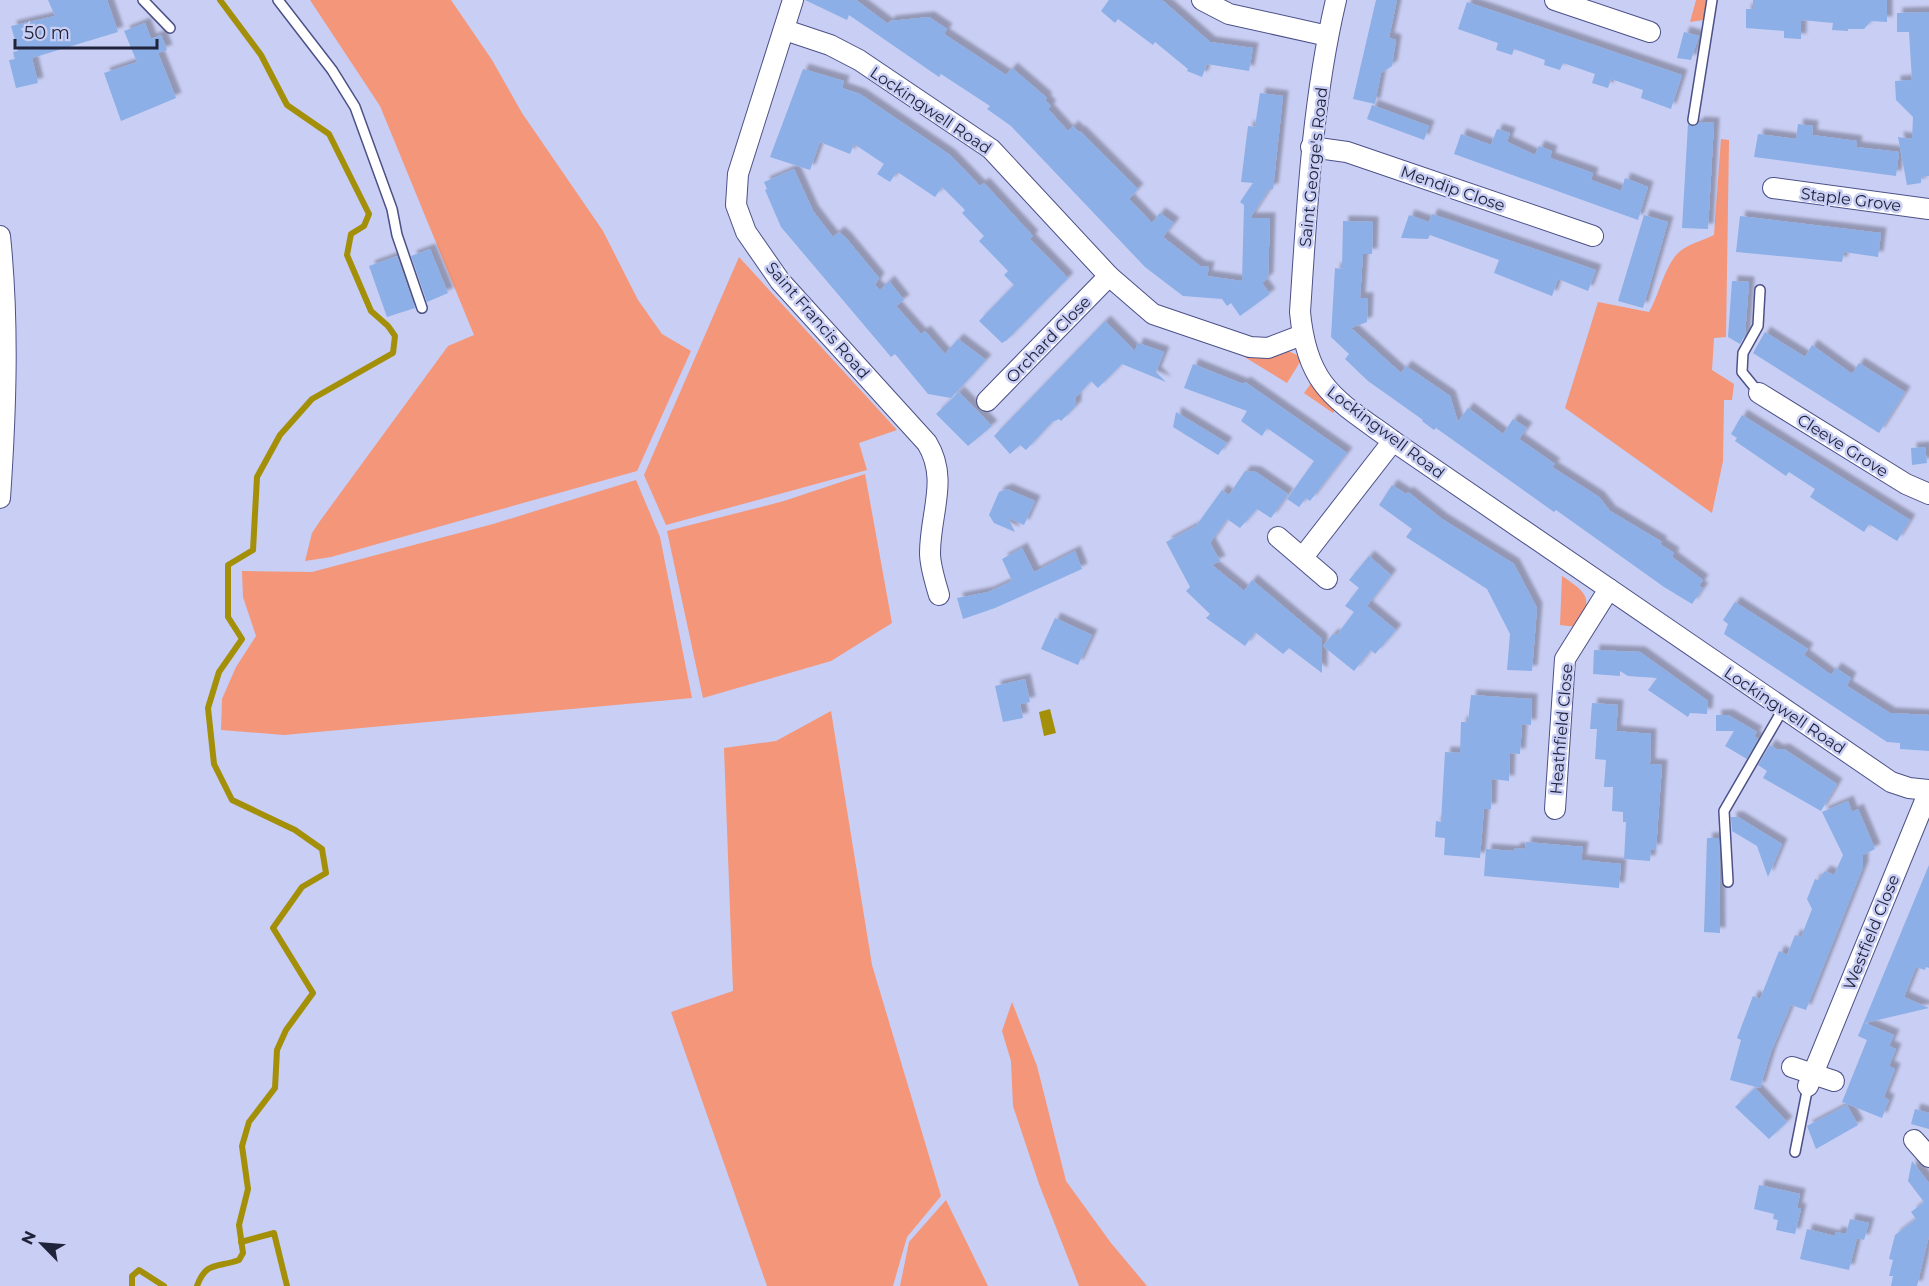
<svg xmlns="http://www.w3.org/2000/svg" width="1929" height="1286" font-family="Montserrat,sans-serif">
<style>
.green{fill:#f39679}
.water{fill:#a48f09}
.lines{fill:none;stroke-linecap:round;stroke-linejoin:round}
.stream{stroke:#a48f09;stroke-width:6}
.building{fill:#8bafe6;filter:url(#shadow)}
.lane-casing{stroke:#4c5187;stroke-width:12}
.street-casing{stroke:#4c5187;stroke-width:22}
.lane{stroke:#fff;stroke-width:9}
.street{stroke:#fff;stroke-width:20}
.labels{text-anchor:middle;stroke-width:5;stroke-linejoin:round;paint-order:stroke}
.street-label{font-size:16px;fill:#20233a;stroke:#c9cef4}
</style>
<defs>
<filter id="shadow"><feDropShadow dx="5.5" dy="-5.5" stdDeviation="1.5" flood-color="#0004"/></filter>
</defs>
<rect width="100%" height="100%" fill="#c9cef4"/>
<g class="green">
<path d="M310,0H451L492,60L522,113L603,231L638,300L662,334L691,351L637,471L331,557L305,561L312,533L320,521L448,346L474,335L380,106Z"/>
<path d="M1696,0H1708L1703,20L1690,22Z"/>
<path d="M1721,139L1729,140L1726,337L1714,338L1712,370L1734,384L1732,400H1724L1723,461L1712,513L1565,408L1598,302L1649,312C1660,294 1665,261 1683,249C1692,243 1704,240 1714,235Z"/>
<path d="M739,257L897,430L859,443L867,470L666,525L644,475Z"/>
<path d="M1286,350L1297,355L1300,362L1287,383L1243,356L1245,353Z"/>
<path d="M1312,382L1335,410L1333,413L1304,393Z"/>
<path d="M865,474L892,623L831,661L703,698L667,531L784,501Z"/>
<path d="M636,480L660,537L692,698L284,735L221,730L222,699L236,667L256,636L243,597L242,571L312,572L493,524Z"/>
<path d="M1562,576C1587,593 1594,598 1577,627L1560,625Z"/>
<path d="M831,711L872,965L941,1196L907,1237L893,1286H767L671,1012L733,991L724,748L776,741Z"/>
<path d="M1012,1002L1037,1066L1066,1181L1111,1243L1147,1286H1079L1039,1184L1013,1106L1011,1061L1002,1031Z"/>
<path d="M946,1200L988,1286H900L909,1242Z"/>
</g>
<path class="water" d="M1050,709L1056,733L1044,736L1039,712Z"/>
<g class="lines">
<g class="stream">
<path d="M241,1242L274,1233L287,1286"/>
<path d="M132,1286V1276L139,1270L164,1286"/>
<path d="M197,1286C206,1261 217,1268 239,1260L243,1253L239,1225L248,1189L242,1146L249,1122L275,1088L277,1050L286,1030L313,993L273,928L302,887L326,873L322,849L295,830L232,800L214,764L208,708L219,672L242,639L228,617V565L253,550L257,477L280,435L312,399L393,353L395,336L388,326L371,311L347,255L351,234L364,226L369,214L329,134L287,105L261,55L220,0"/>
</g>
</g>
<g class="building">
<path d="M48,0H107L118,32L32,58L38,83L16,88L9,60L15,59L13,52L18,51L11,26L55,16Z"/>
<path d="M805,0H856L888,24L890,21L929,17L947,29L944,34L1006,75L1012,68L1047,98L1045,100L1051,106L1048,109L1068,131L1073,126L1079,132L1080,131L1138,189L1129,199L1152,223L1160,213L1174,223L1163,237L1200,266L1209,267L1207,276L1242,281L1244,205L1240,202L1253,183L1241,182L1248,126L1255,127L1260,93L1283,96L1273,189H1269L1250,218H1270L1268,278L1262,283L1270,294L1240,316L1231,303L1227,306L1222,299L1183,296L1145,267L1011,126L987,109L990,106L941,74L939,77L849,15L847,20Z"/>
<path d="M1109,0H1162L1210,42L1253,48L1249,71L1207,64L1202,77L1187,71L1188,69L1155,42L1153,45L1118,19L1115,23L1101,11Z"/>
<path d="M1376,0H1397L1389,38L1396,40L1392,66L1381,73L1375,104L1353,99Z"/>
<path d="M1753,0H1887V22L1871,21L1864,29H1848V31L1832,30L1833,23L1801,20V39L1784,38V31L1746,28V9H1753Z"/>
<path d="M1467,2L1682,75L1671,109L1641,98L1643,90L1611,79L1608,88L1592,83L1595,74L1563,63L1560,70L1544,65L1545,60L1514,49L1512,55L1496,50L1498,43L1458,29Z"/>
<path d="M1929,12V176L1921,177V183L1907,185L1898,137L1912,139L1913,117L1896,100L1895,81L1912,80L1909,32H1897V13Z"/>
<path d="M145,23L151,39L161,35L167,50L158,53L176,98L121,121L104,73L137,62L124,31Z"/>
<path d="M1684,32L1699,36L1691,60L1677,58Z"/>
<path d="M803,69L844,81L842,88L860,94L950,155L980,186L984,183L1033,236L1030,239L1068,278L1007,340L1002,343L979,321L1014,285L1004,275L1008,271L979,241L984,236L962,213L965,210L942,187L935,197L899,173H896L890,182L877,174L884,164L854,144L850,154L820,142L810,170L770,157Z"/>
<path d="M1372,105L1429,126L1424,140L1367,119Z"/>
<path d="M1699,122L1714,123L1708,229L1682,228L1688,124L1695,126Z"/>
<path d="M1798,124L1813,126L1812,135L1857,141L1856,147L1899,152L1896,176L1754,157L1758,134L1796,139Z"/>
<path d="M1497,129L1510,133L1507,142L1535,155L1539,146L1552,151L1550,158L1593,173L1591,180L1621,191L1625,178L1648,187L1638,220L1454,154L1461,134L1491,145Z"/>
<path d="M794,169L813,211L833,237L839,232L846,238L879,278L875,285L880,290L889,281L904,300L896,306L921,334L925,331L945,354L958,339L986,360L951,398L928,394L895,354L891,357L781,227L765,190L767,189L764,182Z"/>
<path d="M1432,214L1596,270L1588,291L1558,279L1552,296L1494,273L1499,260L1430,235L1428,239L1401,238L1409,215L1429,222Z"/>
<path d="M1644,215L1668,222L1643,308L1618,301Z"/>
<path d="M1740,216L1881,233L1878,257L1844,252L1842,262L1736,252Z"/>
<path d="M1343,221L1373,222L1372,254H1363L1360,298H1368L1367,322L1351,328L1401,373L1406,366L1450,396L1458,422L1468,408L1503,434L1513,419L1527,428L1519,439L1555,464L1552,467L1599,497L1610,511L1662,542L1660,544L1674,553L1672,557L1703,580L1699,586L1703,588L1692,604L1664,587L1556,510L1554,512L1436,428L1434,430L1422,421L1423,420L1368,381L1345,359L1349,354L1331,337L1335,268L1342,269Z"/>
<path d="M430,249L448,293L427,302L411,256Z"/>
<path d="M397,256L415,308L387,317L369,266Z"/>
<path d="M1732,281L1749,282L1745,335L1740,344L1728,337Z"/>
<path d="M1105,321L1135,351L1138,343L1164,352L1156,372L1166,382L1122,364L1098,388L1091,381L1076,397V406L1061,421L1059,419L1052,422L1026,450L1020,445L1010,454L994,436Z"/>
<path d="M1765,332L1805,357L1812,345L1852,374L1859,363L1905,392L1879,433L1753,353Z"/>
<path d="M1193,364L1243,384L1245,382L1347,453L1310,501L1306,498L1299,507L1287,499L1314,461L1267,428L1262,436L1241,421L1247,411L1184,388Z"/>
<path d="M959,392L992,426L968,446L936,414Z"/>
<path d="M1176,412L1227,443L1218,455L1173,427Z"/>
<path d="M1742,415L1910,520L1897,541L1869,524L1864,532L1810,497L1815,489L1789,472L1786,476L1735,441L1737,438L1731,434Z"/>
<path d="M1925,447L1927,463L1912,465L1911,448Z"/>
<path d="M1245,471L1256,472L1288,494L1271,518L1257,509L1240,528L1227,519L1210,543L1220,561L1212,565L1244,591L1252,580L1322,639V673L1289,648L1283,654L1255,632L1245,646L1206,618L1210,614L1186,591L1190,587L1166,542L1196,526L1222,490L1229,495Z"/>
<path d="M1392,485L1406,494L1408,492L1442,519L1514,564L1537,608L1532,671L1507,670L1510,634L1487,589L1406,537L1412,529L1379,505Z"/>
<path d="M1007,489L1035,501L1024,525L1008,518L1015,532L994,523L989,515L999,492Z"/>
<path d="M1022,548L1034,572L1075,551L1082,569L995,608L963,619L957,598L988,592L1012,581L1002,559Z"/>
<path d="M1369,556L1391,575L1367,606L1396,630L1375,654L1371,650L1354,671L1323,646L1333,634L1336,636L1354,612L1345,606L1359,588L1349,580Z"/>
<path d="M1735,602L1808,649L1804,655L1831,675L1836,668L1851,678L1847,686L1890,713L1929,715V751L1900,749V743L1887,742L1724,634L1728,624L1723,620Z"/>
<path d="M1055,618L1092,635L1078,665L1041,649Z"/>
<path d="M1594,650L1640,652L1708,701L1707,714L1690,713L1688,717L1648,690L1657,678L1628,676L1620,671V676L1593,674Z"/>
<path d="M1025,679L1030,702L1020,704L1023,718L1003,722L995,686Z"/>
<path d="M1471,695L1532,699L1531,725L1522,724L1520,754L1510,753L1509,781L1492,779L1491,809H1484L1480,858L1444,855L1445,838L1435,837L1436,821L1441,822L1445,752L1460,753L1461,722H1468Z"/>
<path d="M1592,703L1618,705L1616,731L1651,734L1650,764L1662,765L1656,850L1651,849L1650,861L1624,859L1626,822H1623V812L1612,811L1613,787H1604L1606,760L1595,759L1597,729H1590Z"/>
<path d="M1716,715H1728L1757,732L1754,736L1758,739L1747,759L1725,746L1734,731H1716Z"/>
<path d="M1770,745L1778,750L1784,749L1837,784L1821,811L1763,778L1767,771L1758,765Z"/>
<path d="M1848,801L1852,812L1858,809L1875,849L1863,855V867L1806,1010L1791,1005L1771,1052L1760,1088L1730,1080L1741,1040L1737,1038L1753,996L1760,999L1779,951L1787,955L1795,935L1801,937L1812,909L1807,899L1815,879L1818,880L1825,871L1834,875L1843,855L1822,812Z"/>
<path d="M1731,817H1738L1782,844L1768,877L1757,846L1732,831Z"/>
<path d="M1707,838H1719L1720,933L1704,932Z"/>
<path d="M1526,842L1583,847L1581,860L1621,864L1619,888L1484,876L1486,849L1514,851L1515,848L1525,849Z"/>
<path d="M1929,865V968L1926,967L1925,970L1916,967L1904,997L1929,1008L1865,1023L1894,1035L1889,1046L1896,1049L1889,1066L1895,1069L1884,1097L1889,1100L1882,1118L1842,1102L1867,1040L1858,1036Z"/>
<path d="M1755,1088L1787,1122L1769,1139L1735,1107Z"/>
<path d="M1847,1105L1858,1125L1816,1149L1807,1126Z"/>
<path d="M1915,1109L1929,1113V1129L1911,1124Z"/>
<path d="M1912,1161L1929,1183V1236L1917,1286H1891L1893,1276H1889L1893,1260L1889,1259L1895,1235L1916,1219L1911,1212L1924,1202L1908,1181Z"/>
<path d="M1759,1185L1800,1194L1797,1208L1801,1209L1795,1234L1776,1230L1778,1220L1773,1219L1774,1214L1754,1209Z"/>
<path d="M1850,1219L1869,1223L1864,1240L1857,1238L1849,1270L1800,1259L1807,1229L1835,1236L1836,1232L1846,1234Z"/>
</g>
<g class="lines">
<defs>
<g id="lane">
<path d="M143,0L170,28"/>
<path d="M278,0L332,70L355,107L392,209L397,235L422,308"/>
<path d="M1693,120L1712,0"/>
<path d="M1759,393L1742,372L1743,353L1758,326L1760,290"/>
<path d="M1728,882L1724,811L1783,709"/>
<path d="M1795,1152L1808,1086"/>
</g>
<g id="street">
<path d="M793,0L738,174L736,205L746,232L780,281L927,443C949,479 930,513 930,553C930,566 935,581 939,595"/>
<path d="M1202,0L1229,14L1328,36"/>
<path d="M1336,0C1312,102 1307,207 1300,312C1307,388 1337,400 1393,441L1891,782L1909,788L1929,790"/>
<path d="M1555,0L1650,32"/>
<path d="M785,30L830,45L859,60L991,149L1109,276L1153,314L1250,347L1268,348L1302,335"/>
<path d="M1311,147L1347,152L1593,236"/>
<path d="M1773,188L1929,209"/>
<path d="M0,236C9,323 6,410 0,498"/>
<path d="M1759,393L1906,484L1929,494"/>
<path d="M987,401L1109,276"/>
<path d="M1278,537L1327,579"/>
<path d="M1303,557L1393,441"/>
<path d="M1555,809L1565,659L1609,589"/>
<path d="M1792,1067L1834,1081"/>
<path d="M1808,1086L1929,791"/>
<path d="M1914,1140L1929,1157"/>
</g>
</defs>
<use href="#lane" class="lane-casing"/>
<use href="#street" class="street-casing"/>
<use href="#lane" class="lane"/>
<use href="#street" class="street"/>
</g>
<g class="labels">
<g class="street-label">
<text transform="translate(931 110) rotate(34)" y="6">Lockingwell Road</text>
<text transform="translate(1313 167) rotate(-84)" y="6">Saint George's Road</text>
<text transform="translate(1453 188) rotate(19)" y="6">Mendip Close</text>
<text transform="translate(1851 199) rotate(7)" y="6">Staple Grove</text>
<text transform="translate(818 320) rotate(49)" y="6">Saint Francis Road</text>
<text transform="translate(1048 339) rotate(-46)" y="6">Orchard Close</text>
<text transform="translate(1386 432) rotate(37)" y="6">Lockingwell Road</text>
<text transform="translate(1843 445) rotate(32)" y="6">Cleeve Grove</text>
<text transform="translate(1785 710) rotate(34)" y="6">Lockingwell Road</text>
<text transform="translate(1561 729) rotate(-85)" y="6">Heathfield Close</text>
<text transform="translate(1871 932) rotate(-68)" y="6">Westfield Close</text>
</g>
</g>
<g transform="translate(42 1244) rotate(295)" stroke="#c9cef4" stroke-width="4.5" paint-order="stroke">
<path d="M0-4.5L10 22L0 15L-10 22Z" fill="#20233a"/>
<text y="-9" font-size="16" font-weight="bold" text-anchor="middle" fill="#20233a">N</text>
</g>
<path d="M15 39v9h142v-9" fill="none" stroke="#20233a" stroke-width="3"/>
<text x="24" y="39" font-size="18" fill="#20233a" stroke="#c9cef4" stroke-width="4.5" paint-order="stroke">50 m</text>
</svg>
